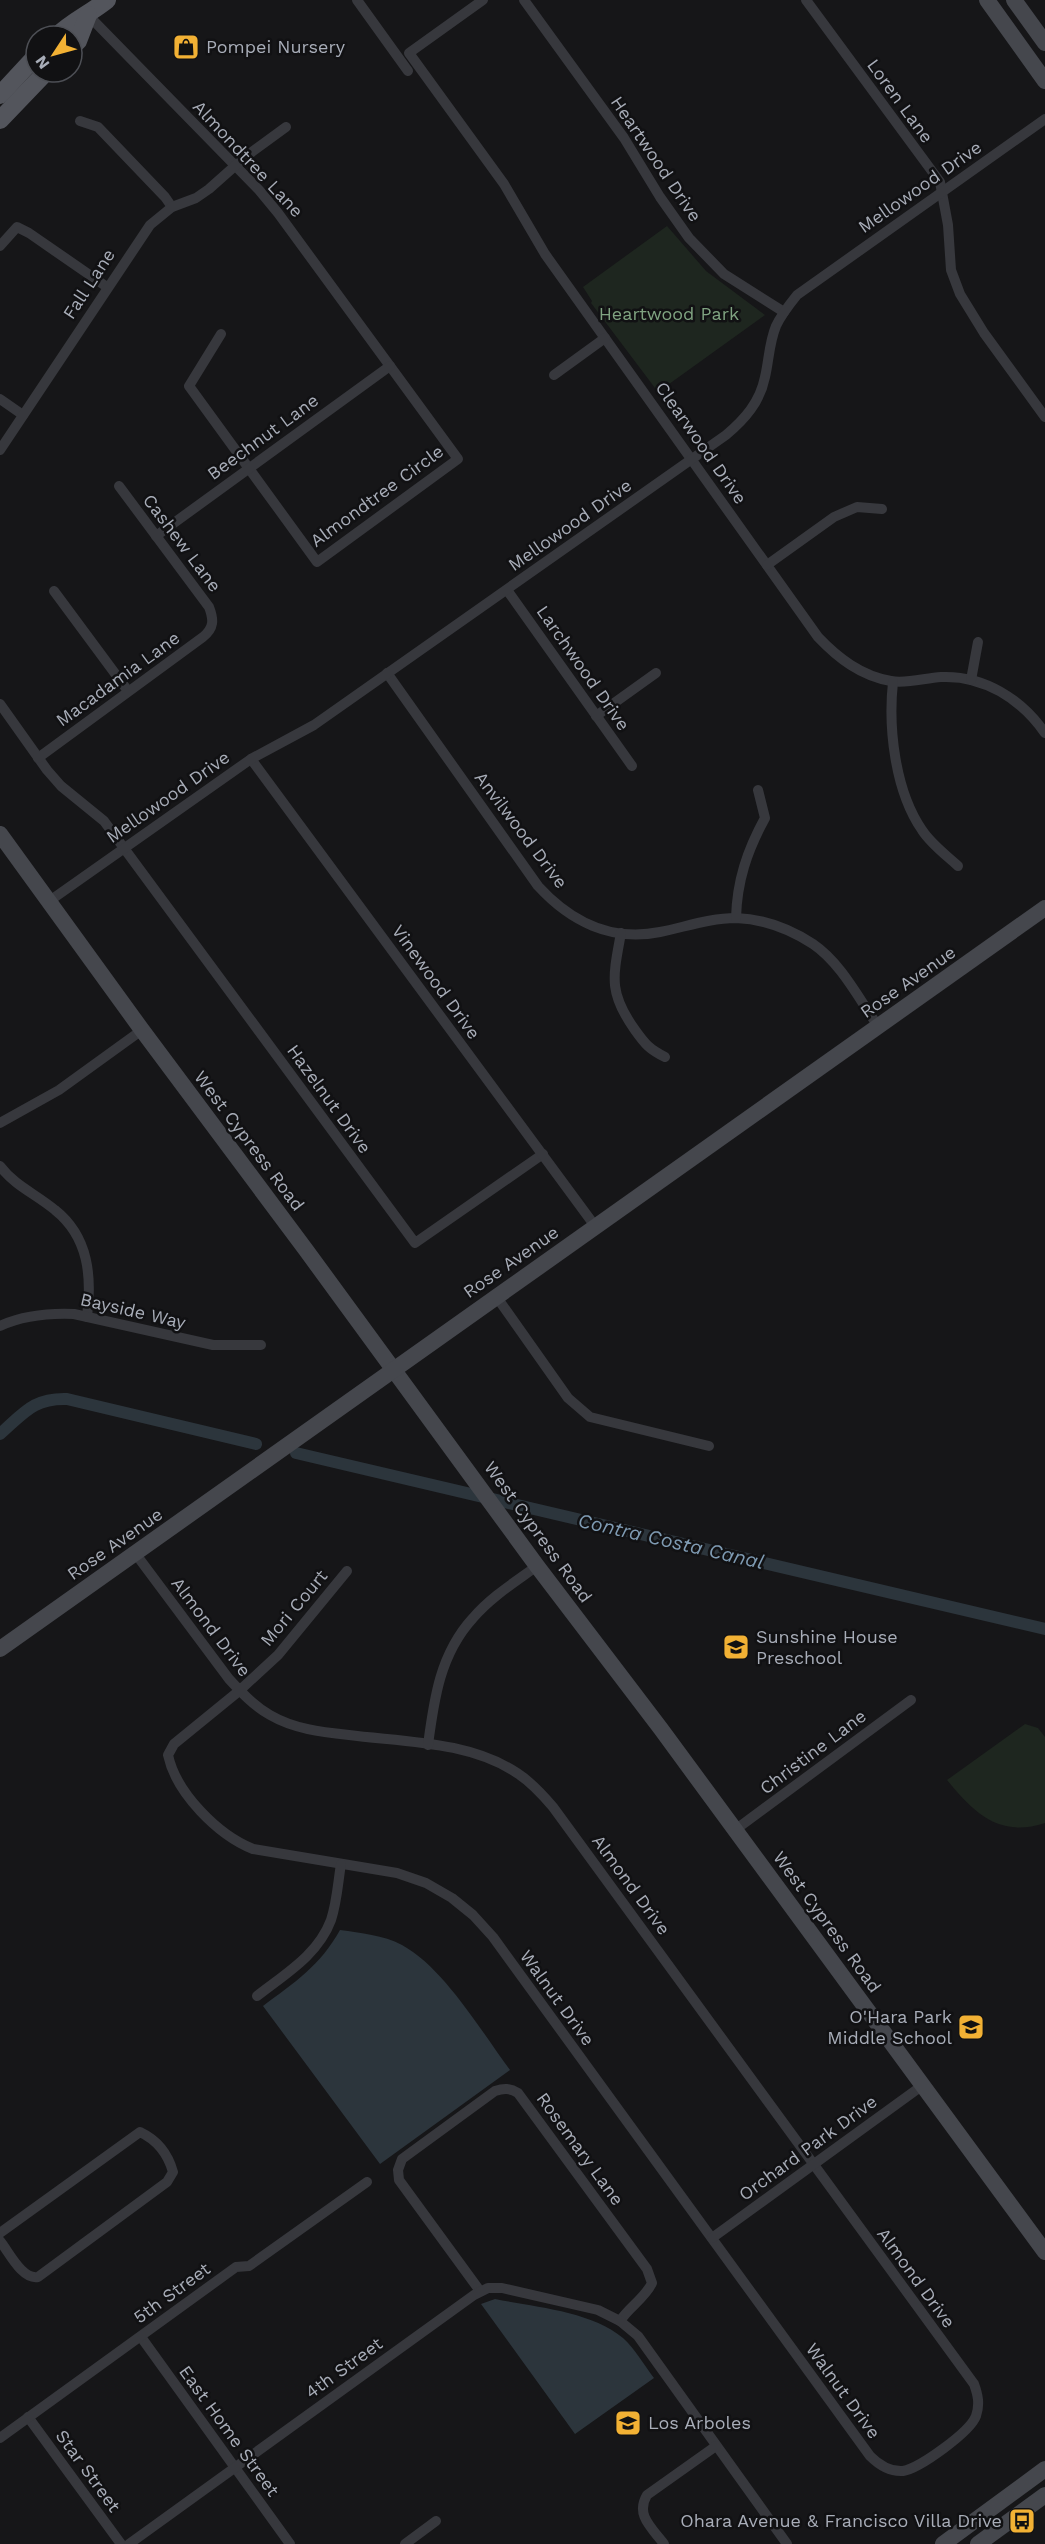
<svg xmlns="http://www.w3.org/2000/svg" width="1045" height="2544" font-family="'Work Sans',sans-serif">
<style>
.green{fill:#1e261f}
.water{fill:#2c353c}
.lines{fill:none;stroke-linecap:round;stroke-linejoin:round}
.canal{stroke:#2c353c;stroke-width:12}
.street{stroke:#37383d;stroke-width:10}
.secondary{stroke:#45474d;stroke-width:16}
.primary{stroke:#53555c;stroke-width:18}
.labels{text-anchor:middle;stroke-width:5;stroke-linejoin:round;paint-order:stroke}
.poi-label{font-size:18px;fill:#a8adb8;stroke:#111113;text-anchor:start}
.street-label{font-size:18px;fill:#a8adb8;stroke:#111113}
.park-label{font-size:18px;fill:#7fa381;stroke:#111113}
.water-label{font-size:20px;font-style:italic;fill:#7f9bb3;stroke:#111113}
</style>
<rect width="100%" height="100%" fill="#161618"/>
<g class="green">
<path d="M667,226L706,271L765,315L658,392L591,303L592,301L583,287Z"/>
<path d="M1025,1724L1038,1728L1045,1737V1823C999,1838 974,1813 947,1780Z"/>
</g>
<g class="water">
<path d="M340,1930C361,1933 383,1935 402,1945C444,1968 481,2031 510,2070L380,2164L263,2006C295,1982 320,1966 340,1930Z"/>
<path d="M495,2299C535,2307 591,2311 623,2338C635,2349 644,2365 654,2378L575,2434L481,2304Z"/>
</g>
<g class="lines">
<g class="canal">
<path d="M0,1434C24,1413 33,1398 67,1399L256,1444"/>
<path d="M296,1453L1045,1629"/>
</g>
<g class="street">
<path d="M357,0L408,71"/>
<path d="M483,0L409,53L504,184L545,254L818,637C838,658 861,676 891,681C906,684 925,678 941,677C984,675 1021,699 1045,733"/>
<path d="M524,0L624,138L660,197L689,238L724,274L784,312"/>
<path d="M806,0L940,182L948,225L951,270L960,294L984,333L1045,417"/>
<path d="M88,15L259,190L278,213L458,459L317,562L189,386L221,334"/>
<path d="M80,121L98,127L165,197L172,207"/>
<path d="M0,246L17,227L29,233L107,287"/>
<path d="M554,375L605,338"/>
<path d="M0,399L23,415"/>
<path d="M0,450L150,225L172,207L196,198L209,189L245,157L286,127"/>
<path d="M156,536L390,366"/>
<path d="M767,565L834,517L857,507L882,509"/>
<path d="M507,590L632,766"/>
<path d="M54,591L128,691"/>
<path d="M387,673L538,886C570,921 611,942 660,932C685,927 710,918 736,918C764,919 790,929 813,944C841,963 859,999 878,1026"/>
<path d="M971,680L978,642"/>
<path d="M893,682C888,728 895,791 922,830C931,844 946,855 958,866"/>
<path d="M0,704L47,770L61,786L104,821L415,1243L543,1154"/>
<path d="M596,716L656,673"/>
<path d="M38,758L203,637C214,628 214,620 209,607L119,486"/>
<path d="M251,759L595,1226"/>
<path d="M48,902L251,759L314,725L726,435C745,419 760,402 765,377C769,360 769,343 776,326C781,315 789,305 797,295L1045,119"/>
<path d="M736,918C737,881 747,851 765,818L758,790"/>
<path d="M621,933C613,977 608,992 635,1030C645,1044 649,1049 665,1057"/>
<path d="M0,1123L59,1090L142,1030"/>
<path d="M0,1166C15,1186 36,1194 55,1210C89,1237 92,1277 87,1317"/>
<path d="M496,1296L568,1398L590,1417L709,1446"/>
<path d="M0,1326C24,1315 49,1313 74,1314L213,1345H261"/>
<path d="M135,1553L229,1679C241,1692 254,1706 270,1715C294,1729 321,1732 349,1735C403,1742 469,1741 517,1773C531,1782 542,1794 553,1807L974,2384C978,2395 980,2404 976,2416C970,2432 920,2468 903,2471C889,2472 879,2465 870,2456L493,1937L473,1915L452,1898L426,1883L397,1873L253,1849C218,1835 176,1793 168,1755L174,1744L239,1691L278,1655L347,1571"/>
<path d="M428,1745C434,1699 440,1654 473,1618C491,1597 515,1582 537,1566"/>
<path d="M735,1830L911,1700"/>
<path d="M257,1996C285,1974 318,1955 331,1920C337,1902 338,1882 341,1864"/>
<path d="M0,2233L140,2132C157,2140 168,2154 173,2172L167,2182L38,2277C22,2280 9,2252 0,2241"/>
<path d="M712,2238L923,2085"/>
<path d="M480,2291L399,2180L398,2170L402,2159L495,2091C504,2088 510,2088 518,2093L647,2269L652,2283C645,2298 629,2307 620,2321"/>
<path d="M141,2337L290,2544"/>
<path d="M28,2417L121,2544"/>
<path d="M0,2438L236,2267L249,2266L367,2182"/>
<path d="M129,2544L474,2295L488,2288H502L598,2310L620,2321L638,2336L787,2544"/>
<path d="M405,2544L436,2521"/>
<path d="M664,2544C652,2528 635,2515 647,2495L716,2446"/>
</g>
<g class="secondary">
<path d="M987,0L1045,81"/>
<path d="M1014,0L1045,43"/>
<path d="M0,834L142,1030L306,1250L537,1566L661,1729L1045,2252"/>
<path d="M0,1649L1045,908"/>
<path d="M943,2544L1045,2469"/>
<path d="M978,2544L1045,2495"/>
</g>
<g class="primary">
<path d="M57,36C71,22 91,13 107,0"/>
<path d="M72,47L78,41L88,15"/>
<path d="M0,95L36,56"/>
<path d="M0,120L46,72"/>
</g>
</g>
<defs>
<symbol id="shop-square" viewBox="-11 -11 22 22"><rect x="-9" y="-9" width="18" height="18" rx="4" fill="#f2b134" stroke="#111113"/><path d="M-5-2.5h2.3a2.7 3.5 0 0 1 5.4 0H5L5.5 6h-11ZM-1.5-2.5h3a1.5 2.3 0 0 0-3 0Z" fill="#111"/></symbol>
<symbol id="school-square" viewBox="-11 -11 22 22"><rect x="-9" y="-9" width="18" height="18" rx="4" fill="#f2b134" stroke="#111113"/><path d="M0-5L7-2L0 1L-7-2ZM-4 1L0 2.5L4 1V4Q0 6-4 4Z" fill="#111"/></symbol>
<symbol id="bus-square" viewBox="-11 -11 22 22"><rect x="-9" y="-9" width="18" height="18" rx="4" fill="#f2b134" stroke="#111113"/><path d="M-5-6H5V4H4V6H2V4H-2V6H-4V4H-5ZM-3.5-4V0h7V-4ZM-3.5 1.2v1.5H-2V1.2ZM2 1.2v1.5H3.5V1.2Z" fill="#111"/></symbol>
</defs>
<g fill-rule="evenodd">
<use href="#shop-square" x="171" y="32" width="30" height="30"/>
<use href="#school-square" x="721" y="1632" width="30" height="30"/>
<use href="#school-square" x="956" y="2012" width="30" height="30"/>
<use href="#school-square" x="613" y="2408" width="30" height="30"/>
<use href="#bus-square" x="1007" y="2506" width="30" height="30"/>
</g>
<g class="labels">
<g class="poi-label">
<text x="206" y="53">Pompei Nursery</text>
<text x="756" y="1643">Sunshine House<tspan x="756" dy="21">Preschool</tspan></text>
<text x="952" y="2023" text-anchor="end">O'Hara Park<tspan x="952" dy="21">Middle School</tspan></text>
<text x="648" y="2429">Los Arboles</text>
<text x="1002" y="2527" text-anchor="end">Ohara Avenue &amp; Francisco Villa Drive</text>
</g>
<g class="street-label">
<text transform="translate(900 101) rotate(54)" y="6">Loren Lane</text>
<text transform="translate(248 159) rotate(47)" y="6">Almondtree Lane</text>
<text transform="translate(656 159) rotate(56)" y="6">Heartwood Drive</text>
<text transform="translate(920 187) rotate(-35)" y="6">Mellowood Drive</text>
<text transform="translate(89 284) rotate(-57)" y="6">Fall Lane</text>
<text transform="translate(263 437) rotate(-36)" y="6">Beechnut Lane</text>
<text transform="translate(701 443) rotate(55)" y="6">Clearwood Drive</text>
<text transform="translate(377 496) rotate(-36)" y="6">Almondtree Circle</text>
<text transform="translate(570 525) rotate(-35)" y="6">Mellowood Drive</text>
<text transform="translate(182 543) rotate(53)" y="6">Cashew Lane</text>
<text transform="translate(583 668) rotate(55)" y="6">Larchwood Drive</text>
<text transform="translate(118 679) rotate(-36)" y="6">Macadamia Lane</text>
<text transform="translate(168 797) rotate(-35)" y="6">Mellowood Drive</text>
<text transform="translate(521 830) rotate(53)" y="6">Anvilwood Drive</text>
<text transform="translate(436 982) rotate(54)" y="6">Vinewood Drive</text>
<text transform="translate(908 982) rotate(-35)" y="6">Rose Avenue</text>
<text transform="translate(329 1099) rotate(54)" y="6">Hazelnut Drive</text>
<text transform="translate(249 1141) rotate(53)" y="6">West Cypress Road</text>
<text transform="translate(511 1262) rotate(-35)" y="6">Rose Avenue</text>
<text transform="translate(133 1311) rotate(13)" y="6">Bayside Way</text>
<text transform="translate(538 1532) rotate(54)" y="6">West Cypress Road</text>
<text transform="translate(115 1544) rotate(-35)" y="6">Rose Avenue</text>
<text transform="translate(294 1608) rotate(-50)" y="6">Mori Court</text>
<text transform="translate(211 1627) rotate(53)" y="6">Almond Drive</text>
<text transform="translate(813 1752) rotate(-37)" y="6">Christine Lane</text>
<text transform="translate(631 1885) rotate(54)" y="6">Almond Drive</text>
<text transform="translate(827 1922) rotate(54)" y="6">West Cypress Road</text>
<text transform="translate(557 1998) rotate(54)" y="6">Walnut Drive</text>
<text transform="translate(808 2148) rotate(-36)" y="6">Orchard Park Drive</text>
<text transform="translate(580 2149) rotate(54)" y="6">Rosemary Lane</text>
<text transform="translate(916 2278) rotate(54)" y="6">Almond Drive</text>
<text transform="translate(172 2293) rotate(-36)" y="6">5th Street</text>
<text transform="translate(344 2368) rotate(-36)" y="6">4th Street</text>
<text transform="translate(843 2391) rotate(54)" y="6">Walnut Drive</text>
<text transform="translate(229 2431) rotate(54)" y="6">East Home Street</text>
<text transform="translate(88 2471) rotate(54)" y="6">Star Street</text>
</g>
<g class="park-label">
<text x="669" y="320">Heartwood Park</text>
</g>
<g class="water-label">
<text transform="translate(671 1541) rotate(13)" y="7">Contra Costa Canal</text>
</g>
</g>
<g transform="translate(54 54) rotate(234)"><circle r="28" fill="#111113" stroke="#4d4f55" stroke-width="1.5"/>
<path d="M0-4.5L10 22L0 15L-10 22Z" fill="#f2b134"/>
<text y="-9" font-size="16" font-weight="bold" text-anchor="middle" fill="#a8adb8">N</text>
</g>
</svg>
